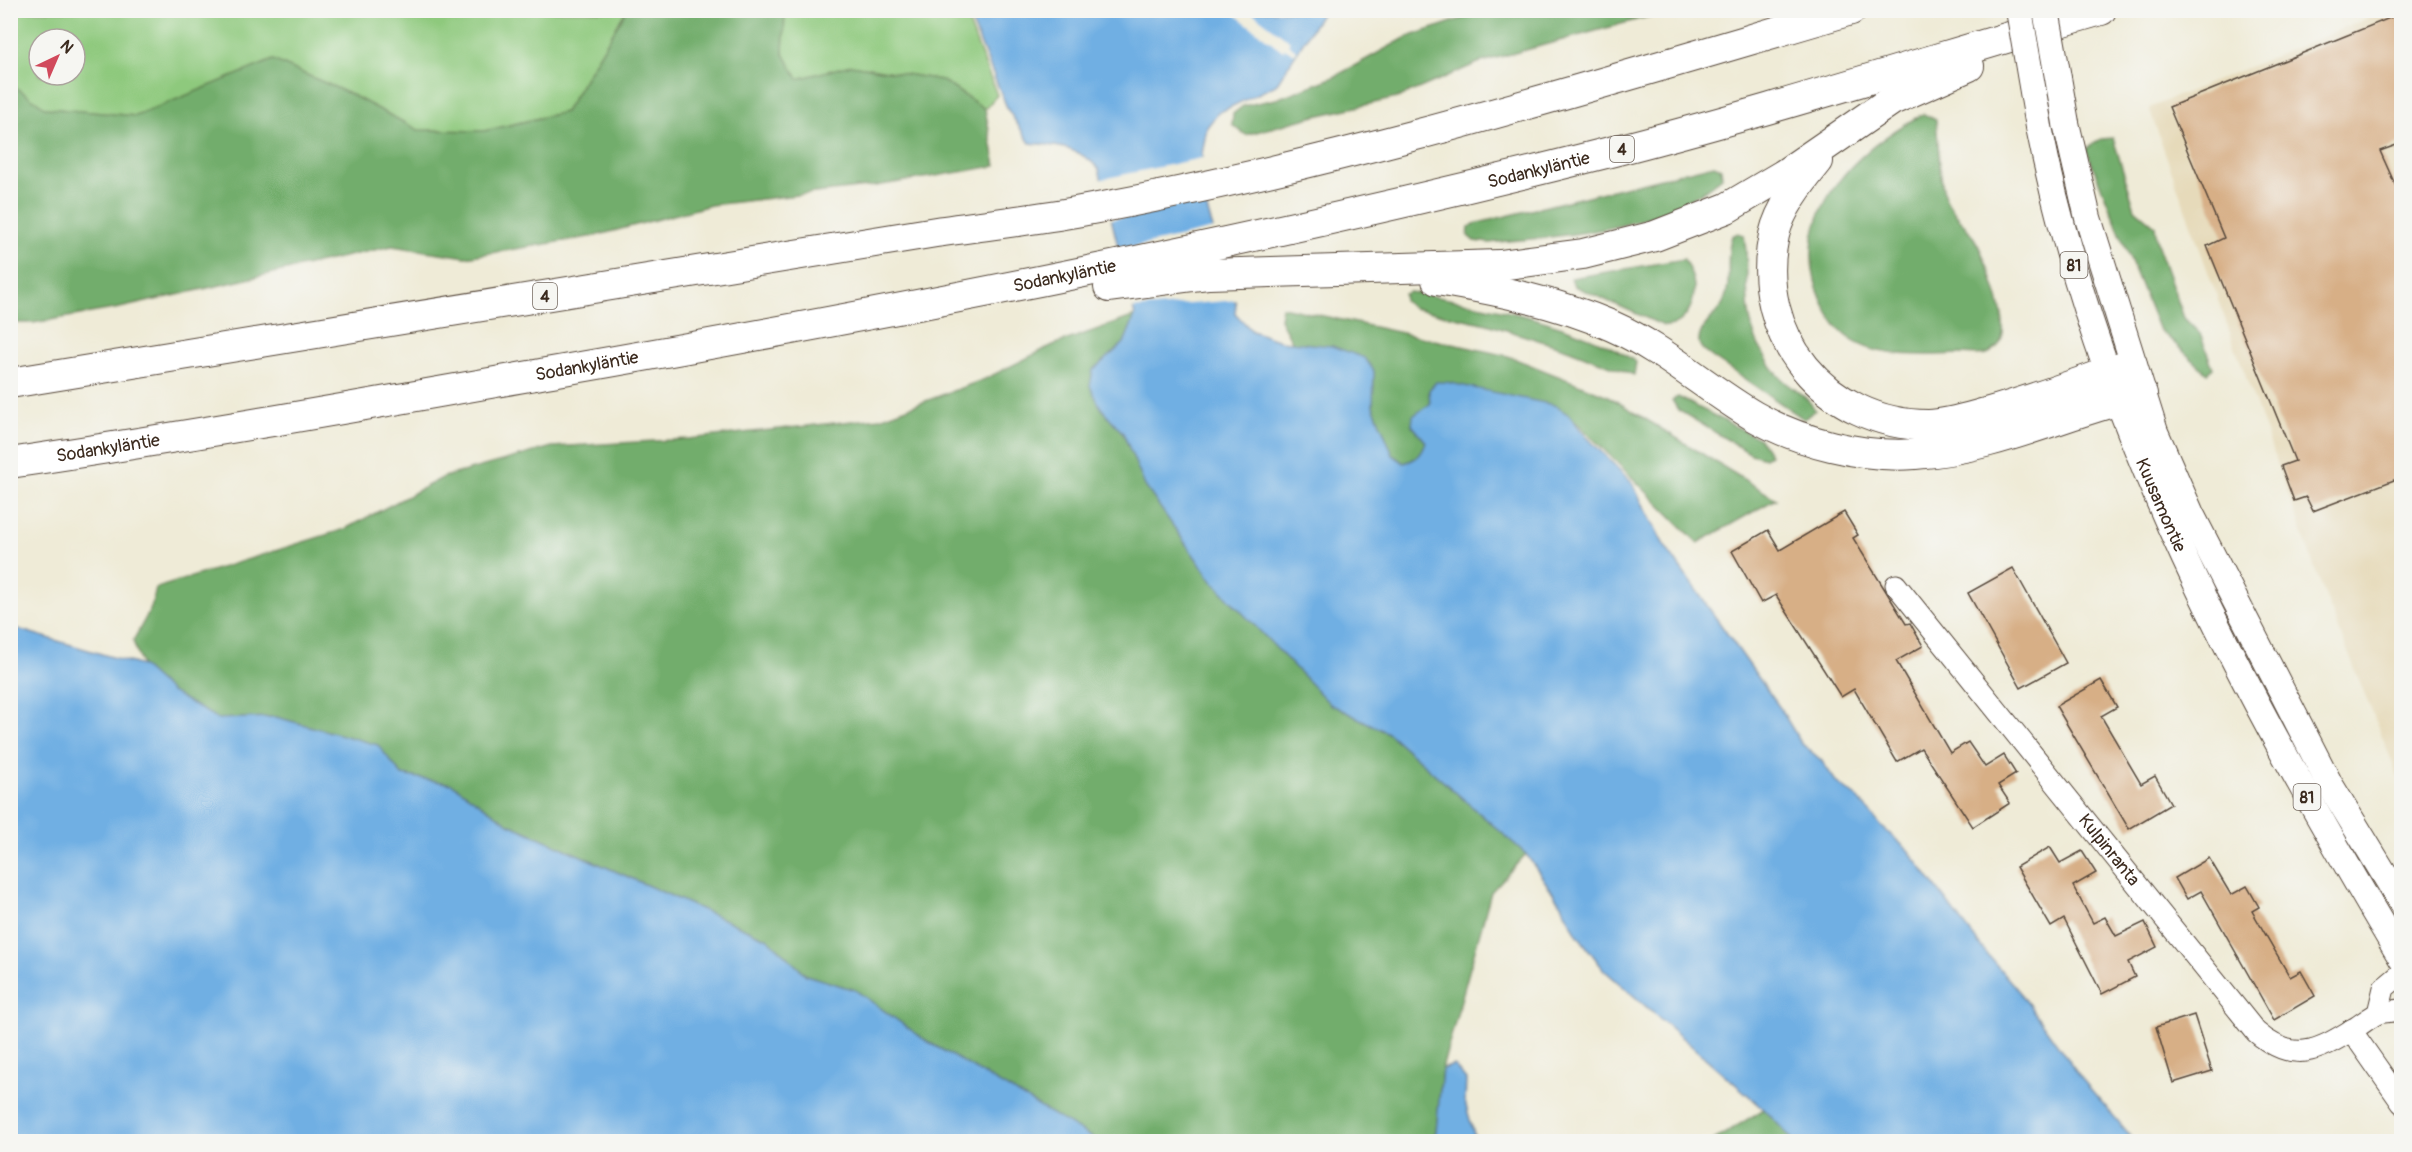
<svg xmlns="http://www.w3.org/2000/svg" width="2412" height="1152" font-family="Pangolin,sans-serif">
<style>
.built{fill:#e6daba}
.green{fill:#8ec97d;stroke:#647a4e;stroke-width:1.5;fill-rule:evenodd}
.forest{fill:#72ad6c;stroke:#566c45;stroke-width:1.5}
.water{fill:#70afe3;stroke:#566c80;stroke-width:1.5}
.pier{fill:#efebd7}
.building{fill:#d7af86}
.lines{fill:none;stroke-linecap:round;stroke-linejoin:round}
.minor-casing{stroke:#56473a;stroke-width:23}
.major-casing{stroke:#56473a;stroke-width:28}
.highway-casing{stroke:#56473a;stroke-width:32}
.minor{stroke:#fff;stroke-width:21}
.major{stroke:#fff;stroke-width:26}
.highway{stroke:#fff;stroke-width:30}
.major-bridge-casing{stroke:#56473a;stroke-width:28;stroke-linecap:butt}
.major-bridge{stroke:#fff;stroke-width:26}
.labels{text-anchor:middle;stroke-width:6;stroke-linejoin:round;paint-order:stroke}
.shield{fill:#f6f6f2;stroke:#73675e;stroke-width:1.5}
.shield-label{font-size:16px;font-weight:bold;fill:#3b2a1e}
.street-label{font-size:18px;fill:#3b2a1e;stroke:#f6f6f2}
</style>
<rect width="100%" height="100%" fill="#f6f6f2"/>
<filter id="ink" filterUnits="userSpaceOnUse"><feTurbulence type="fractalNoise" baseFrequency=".0167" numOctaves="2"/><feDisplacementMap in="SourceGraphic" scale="12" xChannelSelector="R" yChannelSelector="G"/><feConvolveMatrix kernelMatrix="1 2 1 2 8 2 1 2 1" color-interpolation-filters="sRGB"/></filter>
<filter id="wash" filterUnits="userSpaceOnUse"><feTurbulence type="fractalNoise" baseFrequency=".008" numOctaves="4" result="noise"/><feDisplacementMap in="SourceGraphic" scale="24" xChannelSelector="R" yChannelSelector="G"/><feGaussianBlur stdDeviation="1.35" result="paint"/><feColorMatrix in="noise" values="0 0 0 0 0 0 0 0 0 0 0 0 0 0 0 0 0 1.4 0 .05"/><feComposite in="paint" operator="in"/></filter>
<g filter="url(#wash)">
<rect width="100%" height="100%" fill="#efebd7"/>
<path class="built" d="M2385,11H2401V784L2321,585L2149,108Z"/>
<g class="green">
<path d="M11,11H626L565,112L484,131L418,130L350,94L273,60L136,116L46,108L11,84ZM39,39H75V75H39Z"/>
<path d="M785,11H964L997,95L985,109L941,80L851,65L798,79L783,52Z"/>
</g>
<g class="forest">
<path d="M626,11H785L783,52L798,79L851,65L941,80L985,109L996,166L876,186L711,205L595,236L466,257L392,246L120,308L33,323H11V84L46,108L136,116L273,60L350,94L418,130L484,131L565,112Z"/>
<path d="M1484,11H1669L1478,63L1397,98L1311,117L1246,135L1232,125L1233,114L1243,106L1276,99L1334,77L1405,38Z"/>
<path d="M1923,114L1936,120C1938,137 1940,185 1945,197C1951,212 1966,225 1974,238C1985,256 2009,319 2002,338C2000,345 1994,351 1987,354C1979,356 1968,354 1960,354C1924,355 1874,360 1845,335C1832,324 1822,303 1817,288C1793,208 1858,149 1923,114Z"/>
<path d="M2113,138L2135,209L2155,226L2158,246L2184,318L2200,334L2213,368L2207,373L2158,328L2086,149L2101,139Z"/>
<path d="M1714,165L1721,168L1722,177C1659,232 1567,235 1489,243L1474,241L1468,236L1469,228L1474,224Z"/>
<path d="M1738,233L1744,235C1751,274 1740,317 1763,353C1768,361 1774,372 1782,379C1792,389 1809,397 1815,410L1804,419L1712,357C1706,352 1698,348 1699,340C1700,325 1719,314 1724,301C1733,280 1724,257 1732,236Z"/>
<path d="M1684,259C1689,269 1695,280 1694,291C1694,308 1681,328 1664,326L1574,286L1571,278Z"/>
<path d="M1410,292C1478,304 1579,322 1636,362L1634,375L1567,349L1487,324L1413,308L1404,301V294Z"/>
<path d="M1282,307L1508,356L1608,396L1776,499L1698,543L1569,415L1554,405L1429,390L1430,404L1412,425L1426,442C1422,455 1417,459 1404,463L1393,455L1373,406L1374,371L1332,346L1294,345L1280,319Z"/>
<path d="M1135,316L1124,343L1093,370L1101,408L1123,433L1145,486L1212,581L1330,704L1388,733L1526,854L1491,892L1442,1069L1436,1132L1429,1141H1098L925,1040L855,990L806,975L768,939L509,824L452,784L402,775L377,745L276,717L218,719L171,692L142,666L133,641L151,608L156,588L345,529L444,477L552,447L688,439L880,418L985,379L1053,345Z"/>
<path d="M1678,397L1760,439L1770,455L1765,458L1751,454L1678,410L1672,400Z"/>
<path d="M1764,1109L1794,1141L1711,1142Z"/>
</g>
<g class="water">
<path d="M967,11H1323L1276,85L1218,113L1207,127L1202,154L1204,199L1236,304L1235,313L1252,331L1280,341L1332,346L1365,358L1374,371L1373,406L1393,455L1404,463C1417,459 1422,455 1426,442L1412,425L1413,416L1430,404L1429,390L1436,382H1446L1554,405L1569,415L1585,435L1632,483L1664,545L1780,708L1801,743L1821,760L1837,783L1857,797L1882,827L1908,850L1982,948L2022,995L2082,1079L2135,1141H1794L1764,1109L1604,970L1577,934L1560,903L1526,854L1388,733L1330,704L1212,581L1145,486L1123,433L1101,408L1090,386L1093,370L1124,343L1135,316L1099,169C1079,147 1058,146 1030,143L1008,110Z"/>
<path d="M11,627L142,666L171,692L218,719L276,717L378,745L402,775L452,784L509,824L768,939L806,975L855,990L925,1040L1098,1141H11Z"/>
<path d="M1454,1065L1466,1080L1465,1102L1476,1141H1429L1436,1132L1442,1069Z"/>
</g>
<g class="pier">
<path d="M1230,11H1250L1290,41L1288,44L1296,50L1294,54L1285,48L1283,51Z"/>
<path d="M1206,157L1208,199L1108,220L1098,180Z"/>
<path d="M1218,228L1238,300L1130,309L1116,251Z"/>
</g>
<g id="blocks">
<g class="building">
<path d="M2402,13V143L2380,151L2402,200V477L2313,511L2306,497L2294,501L2281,466L2295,461L2207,246L2224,238L2169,107Z"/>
<path d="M1844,512L1858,535L1853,538L1906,624L1910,623L1923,646L1896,661L1950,753L1968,742L1985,767L2004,755L2016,774L1998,785L2010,803L1973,827L1921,748L1897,762L1854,689L1841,697L1776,595L1761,603L1732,551L1768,530L1780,550Z"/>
<path d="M2013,568L2066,663L2021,688L1968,593Z"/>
<path d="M2101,680L2117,707L2101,716L2141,784L2155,776L2171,804L2129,829L2056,706Z"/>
<path d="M2050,847L2060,863L2082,851L2096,873L2073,886L2093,923L2105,917L2116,936L2145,922L2157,947L2128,962L2135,977L2102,994L2064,919L2051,927L2016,867Z"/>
<path d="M2209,858L2231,895L2247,886L2259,907L2252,911L2290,977L2301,971L2315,996L2274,1020L2201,891L2187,899L2175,878Z"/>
<path d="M2194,1015L2212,1071L2173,1083L2156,1027Z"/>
</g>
</g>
</g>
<g filter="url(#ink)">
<use href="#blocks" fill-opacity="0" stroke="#56473a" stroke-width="1.5"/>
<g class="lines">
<defs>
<g id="minor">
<path id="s1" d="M1896,585L2256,1032C2293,1064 2317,1052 2355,1028C2362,1024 2371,1016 2379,1013C2386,1011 2394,1012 2402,1009"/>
<path d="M2378,1013L2384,988L2402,973"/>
<path d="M2351,1030L2402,1103"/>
</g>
<g id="major">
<path d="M2066,123L2088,218L2155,432L2191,514L2329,783L2402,903"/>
<path id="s2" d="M2039,127C2098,427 2247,699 2402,959"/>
</g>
<g id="highway">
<path d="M1818,161C1801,182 1780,208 1774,235C1752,335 1827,425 1928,425C1946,425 1968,418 1986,413C2036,399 2084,381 2132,364"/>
<path d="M1437,280C1497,290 1557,302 1612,326C1664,349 1705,387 1754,416C1799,442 1863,458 1915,454C1994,449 2066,412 2142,394"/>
<path d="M1109,287L1209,274L1500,265L1583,254L1655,236L1727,208L1783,175L1892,100L1969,66"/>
<path d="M10,383L936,232C984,225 1033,220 1081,211C1342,164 1597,84 1851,10"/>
<path id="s3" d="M10,463C192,436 371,404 552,372C901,311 1250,243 1594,156C1765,113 1932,59 2101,10"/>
</g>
</defs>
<use href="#minor" class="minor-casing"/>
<use href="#major" class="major-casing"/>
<use href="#highway" class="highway-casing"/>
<use href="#minor" class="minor"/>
<use href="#major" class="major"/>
<use href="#highway" class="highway"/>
<defs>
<g id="major-bridge">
<path d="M2019,10L2039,127"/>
<path d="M2046,10L2066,123"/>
</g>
</defs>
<use href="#major-bridge" class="major-bridge-casing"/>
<use href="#major-bridge" class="major-bridge"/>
</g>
</g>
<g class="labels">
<g class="shield">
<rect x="1610" y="136" width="24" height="26" rx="4.5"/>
<rect x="2060.5" y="252" width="27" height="26" rx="4.5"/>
<rect x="533" y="283" width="24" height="26" rx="4.5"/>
<rect x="2293.5" y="784" width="27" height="26" rx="4.5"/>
</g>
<g class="shield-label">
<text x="1622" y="155">4</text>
<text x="2074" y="271">81</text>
<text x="545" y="302">4</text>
<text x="2307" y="803">81</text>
</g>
<g class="street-label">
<text dy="6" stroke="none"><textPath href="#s3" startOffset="1557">Sodankyläntie</textPath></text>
<text dy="6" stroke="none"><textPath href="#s3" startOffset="1071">Sodankyläntie</textPath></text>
<text dy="6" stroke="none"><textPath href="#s3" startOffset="585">Sodankyläntie</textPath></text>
<text dy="6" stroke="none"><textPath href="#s3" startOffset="99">Sodankyläntie</textPath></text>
<text dy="6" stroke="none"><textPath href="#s2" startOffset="398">Kuusamontie</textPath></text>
<text dy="6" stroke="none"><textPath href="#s1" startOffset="340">Kulpinranta</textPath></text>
</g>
</g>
<rect width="2412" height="1152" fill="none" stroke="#f6f6f2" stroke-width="36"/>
<g transform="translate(57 57) rotate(44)"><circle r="28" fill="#f6f6f2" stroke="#aba49d" stroke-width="1.5"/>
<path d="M0-4.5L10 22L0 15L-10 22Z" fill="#d1495b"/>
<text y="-9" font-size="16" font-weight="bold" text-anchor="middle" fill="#3b2a1e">N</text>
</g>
</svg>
